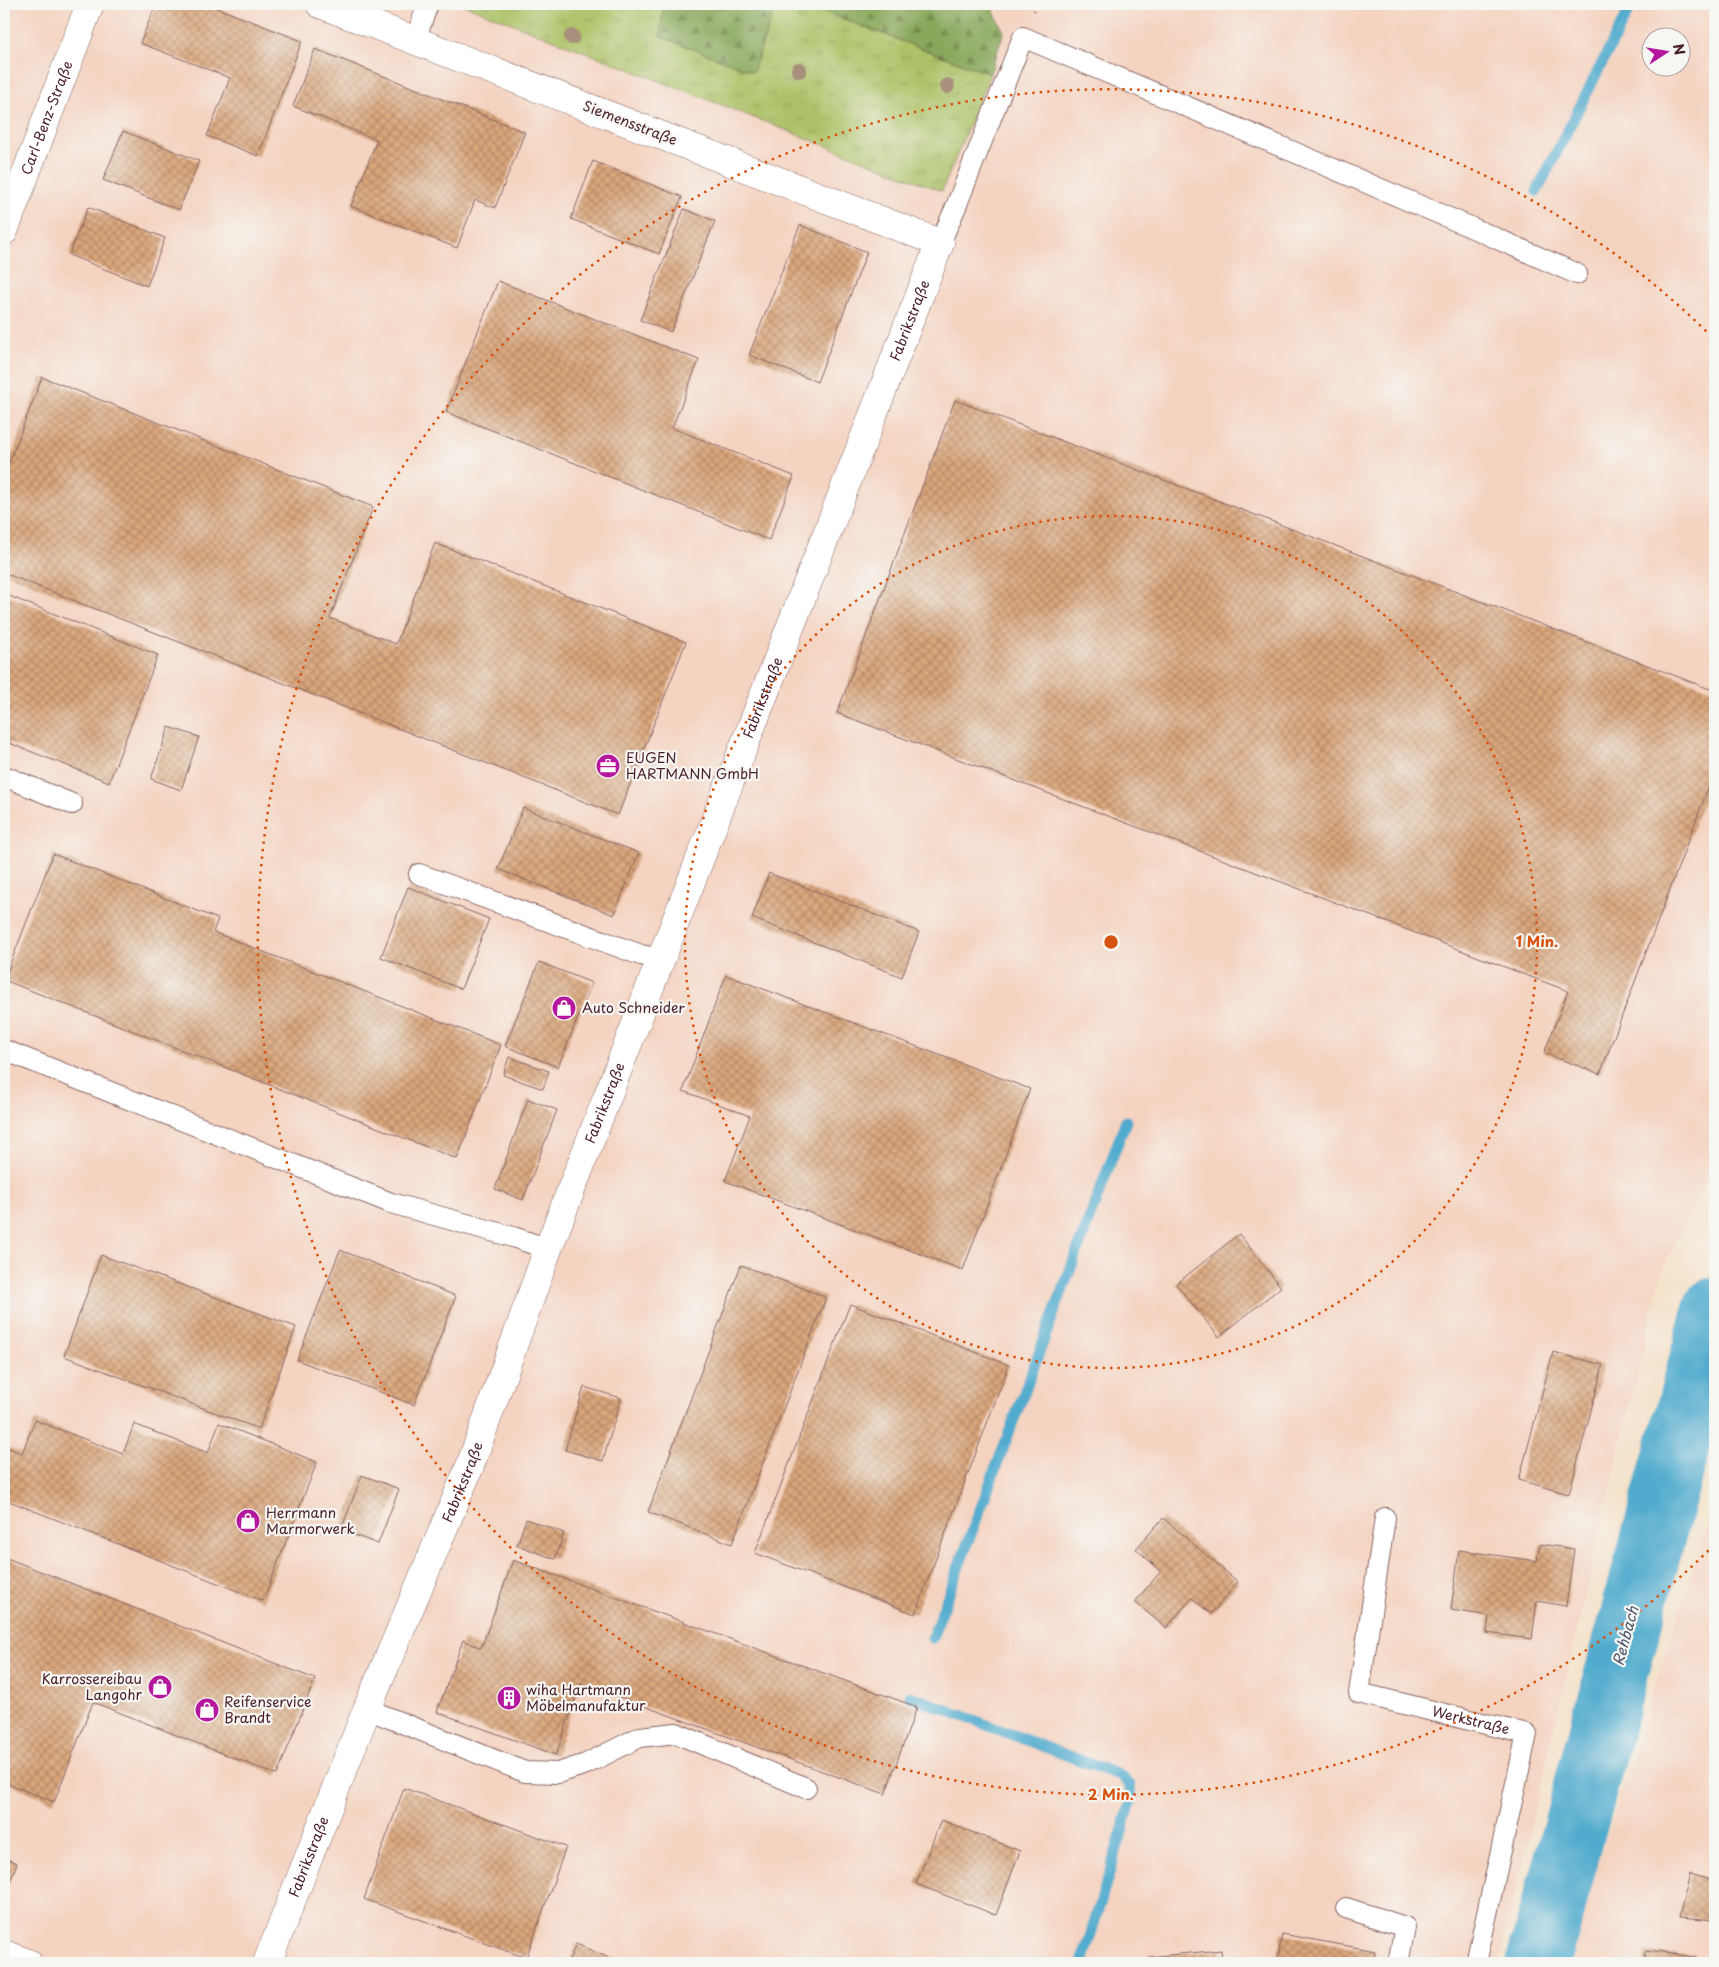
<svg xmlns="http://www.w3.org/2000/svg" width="1719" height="1967" font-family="'Playpen Sans',sans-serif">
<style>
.built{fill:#f4d3c0;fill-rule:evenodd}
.grass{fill:url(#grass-tufts);stroke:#7c7049}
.forest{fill:url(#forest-firs);stroke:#6a6444}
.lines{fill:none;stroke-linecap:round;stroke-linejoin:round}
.stream{stroke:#51abce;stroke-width:11}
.river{stroke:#51abce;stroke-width:64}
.building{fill:url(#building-cross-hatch)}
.lane-casing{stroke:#866362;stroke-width:22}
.street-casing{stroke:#866362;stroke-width:29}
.path{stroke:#866362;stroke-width:3;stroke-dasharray:1 4;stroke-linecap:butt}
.lane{stroke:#fff;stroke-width:20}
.street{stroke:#fff;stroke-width:28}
.tree{fill:#a7917c}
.ring{fill:none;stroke:#d8530f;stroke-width:2.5;stroke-dasharray:2.5 5}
.labels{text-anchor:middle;stroke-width:4.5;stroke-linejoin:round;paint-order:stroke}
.street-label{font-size:14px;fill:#4a1f2b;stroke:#f6f6f2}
.poi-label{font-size:14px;fill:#4a1f2b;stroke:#f6f6f2;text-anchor:start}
.water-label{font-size:15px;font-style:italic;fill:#4d576c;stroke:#f6f6f2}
.centre{fill:#d8530f;stroke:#f6f6f2;stroke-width:2.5}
.ring-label{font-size:15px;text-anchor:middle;font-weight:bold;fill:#d8530f;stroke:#f6f6f2;stroke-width:4.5;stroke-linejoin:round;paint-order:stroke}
</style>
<defs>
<pattern id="grass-tufts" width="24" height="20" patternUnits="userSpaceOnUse" patternTransform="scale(1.25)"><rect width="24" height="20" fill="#adc267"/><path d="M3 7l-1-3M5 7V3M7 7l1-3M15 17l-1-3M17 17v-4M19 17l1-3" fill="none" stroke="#96a65a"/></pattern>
<pattern id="forest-firs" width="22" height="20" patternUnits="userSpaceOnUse" patternTransform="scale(1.25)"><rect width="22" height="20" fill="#8aa85c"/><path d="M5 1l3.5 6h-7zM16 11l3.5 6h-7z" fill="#73884c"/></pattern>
<pattern id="building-cross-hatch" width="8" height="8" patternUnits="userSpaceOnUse" patternTransform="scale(1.25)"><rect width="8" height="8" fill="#daa67b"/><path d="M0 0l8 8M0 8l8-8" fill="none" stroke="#b38765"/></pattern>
</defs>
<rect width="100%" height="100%" fill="#f6f6f2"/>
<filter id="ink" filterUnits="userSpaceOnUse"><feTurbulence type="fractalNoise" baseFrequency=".02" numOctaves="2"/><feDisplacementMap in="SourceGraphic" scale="10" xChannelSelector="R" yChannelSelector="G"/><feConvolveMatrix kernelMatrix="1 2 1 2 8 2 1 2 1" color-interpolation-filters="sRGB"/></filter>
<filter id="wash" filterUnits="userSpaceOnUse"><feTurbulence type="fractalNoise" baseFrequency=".0096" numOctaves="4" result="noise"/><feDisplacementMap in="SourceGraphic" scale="20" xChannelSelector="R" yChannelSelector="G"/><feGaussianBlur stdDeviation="1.12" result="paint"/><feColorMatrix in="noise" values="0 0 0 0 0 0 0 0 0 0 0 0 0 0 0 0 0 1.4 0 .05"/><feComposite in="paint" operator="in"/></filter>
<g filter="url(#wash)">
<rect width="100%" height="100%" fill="#f4e1c8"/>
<g class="built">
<path d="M4,4H1715V1163L1661,1273L1499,1963H4ZM1652,38H1682V68H1652Z"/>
<path d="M1715,1500V1963H1566Z"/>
</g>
<path class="grass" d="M462,4H664L660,36L753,72L776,4H803L990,74L942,191Z"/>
<g class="forest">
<path d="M664,4H776L753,72L660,36Z"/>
<path d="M803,4H990L1004,32L990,74Z"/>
</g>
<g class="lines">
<g class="stream">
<path d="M1537,191L1632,4"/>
<path d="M932,1638L1126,1121"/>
<path d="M910,1696L1119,1775L1130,1785L1131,1802L1082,1963"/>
</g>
<path class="river" d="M1538,1963L1715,1309"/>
</g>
<g id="blocks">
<g class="building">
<path d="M156,4H207L302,41L258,156L207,136L230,78L140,43Z"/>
<path d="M315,49L525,132L495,208L475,200L457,248L351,206L377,140L293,106Z"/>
<path d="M123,131L199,161L179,210L103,180Z"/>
<path d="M593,161L682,197L659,254L571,219Z"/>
<path d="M88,207L165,238L147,286L69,255Z"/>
<path d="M684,209L715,221L671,332L640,320Z"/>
<path d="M800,225L867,252L817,382L749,355Z"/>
<path d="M498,281L699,360L672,428L794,476L769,540L446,412Z"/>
<path d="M42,377L373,507L330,618L396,644L435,543L686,642L618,815L4,573V476Z"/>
<path d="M955,400L1715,691V770L1600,1074L1544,1053L1568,991L837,713Z"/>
<path d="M4,594L158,655L109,782L4,741Z"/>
<path d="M169,727L199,737L181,790L151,779Z"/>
<path d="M523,808L639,853L614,915L498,869Z"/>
<path d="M53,854L218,919L213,932L501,1045L457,1159L4,980Z"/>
<path d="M769,873L919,932L902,977L752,918Z"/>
<path d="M408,887L489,919L461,989L381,957Z"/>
<path d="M539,962L592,983L558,1067L505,1046Z"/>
<path d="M726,975L1030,1089L963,1270L725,1181L750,1116L683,1091Z"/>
<path d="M509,1057L549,1071L543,1089L503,1075Z"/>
<path d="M528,1099L557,1110L523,1200L495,1189Z"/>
<path d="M1239,1234L1281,1287L1219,1337L1176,1284Z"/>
<path d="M340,1250L456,1296L414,1405L297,1360Z"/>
<path d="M101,1255L296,1327L259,1429L64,1356Z"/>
<path d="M741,1265L826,1297L732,1544L648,1512Z"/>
<path d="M850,1304L1009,1365L915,1614L755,1553Z"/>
<path d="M1553,1352L1603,1365L1569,1494L1519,1480Z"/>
<path d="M584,1387L621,1398L603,1461L565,1450Z"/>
<path d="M35,1420L123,1454L134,1424L208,1453L219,1423L317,1462L263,1601L4,1499V1446L22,1453Z"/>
<path d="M362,1475L399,1489L378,1544L341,1530Z"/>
<path d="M1163,1518L1238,1582L1211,1614L1192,1598L1166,1628L1135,1602L1161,1571L1136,1549Z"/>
<path d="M526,1519L564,1533L555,1559L517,1545Z"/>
<path d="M1540,1544L1574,1549L1566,1606L1537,1601L1532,1639L1487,1633L1489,1616L1451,1610L1459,1550L1537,1561Z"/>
<path d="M4,1557L315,1679L277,1775L93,1702L54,1802L4,1782Z"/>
<path d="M513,1560L917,1707L885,1794L581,1683L556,1755L437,1712L463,1640L481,1648Z"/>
<path d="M404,1788L566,1847L526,1958L364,1899Z"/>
<path d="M941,1820L1020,1851L996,1915L916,1884Z"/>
<path d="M4,1858L17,1863L4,1898Z"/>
<path d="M1715,1870V1920L1679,1917L1690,1874L1712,1880Z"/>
<path d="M1282,1934L1375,1951L1373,1963H1277Z"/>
<path d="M576,1944L622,1963H568Z"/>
<path d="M1221,1950L1222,1963H1149V1957Z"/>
<path d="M1646,1951L1696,1957L1695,1963H1644Z"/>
</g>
</g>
</g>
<g filter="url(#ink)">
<use href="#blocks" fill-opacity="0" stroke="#866362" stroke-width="1"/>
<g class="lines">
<defs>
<g id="lane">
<path d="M415,40L428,4"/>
<path d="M940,243L955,209L1023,37L1475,229L1577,274"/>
<path d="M4,776L72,804"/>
<path d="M419,874L641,955L660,959"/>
<path d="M4,1050L391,1203L513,1237L548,1249"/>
<path id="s1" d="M1385,1518L1359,1693L1527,1734L1476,1963"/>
<path d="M367,1709L525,1772L558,1773L586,1764L640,1737L676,1733L806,1788"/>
<path d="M1346,1908L1405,1927L1398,1963"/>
</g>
<g id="street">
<path id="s2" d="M4,231L90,4"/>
<path d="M4,1954L28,1963"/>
<path id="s3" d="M267,1963L367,1709L470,1466L548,1249L940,243L320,4"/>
</g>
</defs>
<use href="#lane" class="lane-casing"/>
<use href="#street" class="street-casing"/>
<path class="path" d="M1034,11L1037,4"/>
<use href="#lane" class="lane"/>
<use href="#street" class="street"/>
</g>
<g class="tree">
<circle cx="572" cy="37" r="8"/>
<circle cx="799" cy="70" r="8"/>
<circle cx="947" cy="86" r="8"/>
</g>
</g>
<g class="ring">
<circle cx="1111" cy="942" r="426"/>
<path d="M1714 1545A853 853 0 1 1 1714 339"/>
</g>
<defs>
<symbol id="office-disc" viewBox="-11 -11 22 22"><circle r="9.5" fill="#b5179e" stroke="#f6f6f2"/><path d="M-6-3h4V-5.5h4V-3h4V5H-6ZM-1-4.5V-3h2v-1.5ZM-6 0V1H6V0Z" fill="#fff"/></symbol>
<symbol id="shop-disc" viewBox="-11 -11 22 22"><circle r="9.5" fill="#b5179e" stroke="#f6f6f2"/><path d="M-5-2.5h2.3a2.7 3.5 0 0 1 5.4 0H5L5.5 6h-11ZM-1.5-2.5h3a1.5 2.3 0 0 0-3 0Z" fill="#fff"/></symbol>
<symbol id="building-disc" viewBox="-11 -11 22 22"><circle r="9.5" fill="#b5179e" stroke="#f6f6f2"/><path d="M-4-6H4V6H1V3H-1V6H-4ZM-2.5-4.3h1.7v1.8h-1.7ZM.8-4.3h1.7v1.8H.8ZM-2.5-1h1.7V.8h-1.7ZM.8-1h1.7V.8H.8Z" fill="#fff"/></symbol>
</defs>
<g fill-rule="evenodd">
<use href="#office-disc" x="594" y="752" width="28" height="28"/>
<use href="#shop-disc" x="550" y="994" width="28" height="28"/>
<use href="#shop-disc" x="234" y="1507" width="28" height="28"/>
<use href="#shop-disc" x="146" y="1673" width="28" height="28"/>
<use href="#building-disc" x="495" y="1684" width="28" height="28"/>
<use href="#shop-disc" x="193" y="1696" width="28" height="28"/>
</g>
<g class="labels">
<g class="street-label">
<text dy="5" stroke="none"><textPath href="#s2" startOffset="121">Carl-Benz-Straße</textPath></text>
<text transform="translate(630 123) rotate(21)" y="5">Siemensstraße</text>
<text dy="5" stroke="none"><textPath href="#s3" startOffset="1764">Fabrikstraße</textPath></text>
<text dy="5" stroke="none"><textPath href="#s3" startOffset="1359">Fabrikstraße</textPath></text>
<text dy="5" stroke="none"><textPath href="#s3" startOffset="924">Fabrikstraße</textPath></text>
<text dy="5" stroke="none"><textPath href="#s3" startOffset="519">Fabrikstraße</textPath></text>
<text dy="5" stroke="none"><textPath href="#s1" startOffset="292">Werkstraße</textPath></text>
<text dy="5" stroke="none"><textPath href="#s3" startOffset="114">Fabrikstraße</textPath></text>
</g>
<g class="poi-label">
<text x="626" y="763">EUGEN<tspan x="626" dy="16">HARTMANN GmbH</tspan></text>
<text x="582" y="1013">Auto Schneider</text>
<text x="266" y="1518">Herrmann<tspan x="266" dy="16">Marmorwerk</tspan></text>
<text x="142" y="1684" text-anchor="end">Karrossereibau<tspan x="142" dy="16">Langohr</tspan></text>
<text x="526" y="1695">wiha Hartmann<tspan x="526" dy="16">Möbelmanufaktur</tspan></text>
<text x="224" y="1707">Reifenservice<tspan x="224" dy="16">Brandt</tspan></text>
</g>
<g class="water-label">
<text transform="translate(1626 1636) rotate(-75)" y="5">Rehbach</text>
</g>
</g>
<circle cx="1111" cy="942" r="8" class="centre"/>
<g class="ring-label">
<text x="1537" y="947">1 Min.</text>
<text x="1111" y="1800">2 Min.</text>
</g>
<rect width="1719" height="1967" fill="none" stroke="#f6f6f2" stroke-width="20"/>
<g transform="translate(1666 52) rotate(78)"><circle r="24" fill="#f6f6f2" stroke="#b1a0a2"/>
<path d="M0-4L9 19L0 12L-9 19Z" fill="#b5179e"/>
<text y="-8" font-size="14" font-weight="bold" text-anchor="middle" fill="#4a1f2b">N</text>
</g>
</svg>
